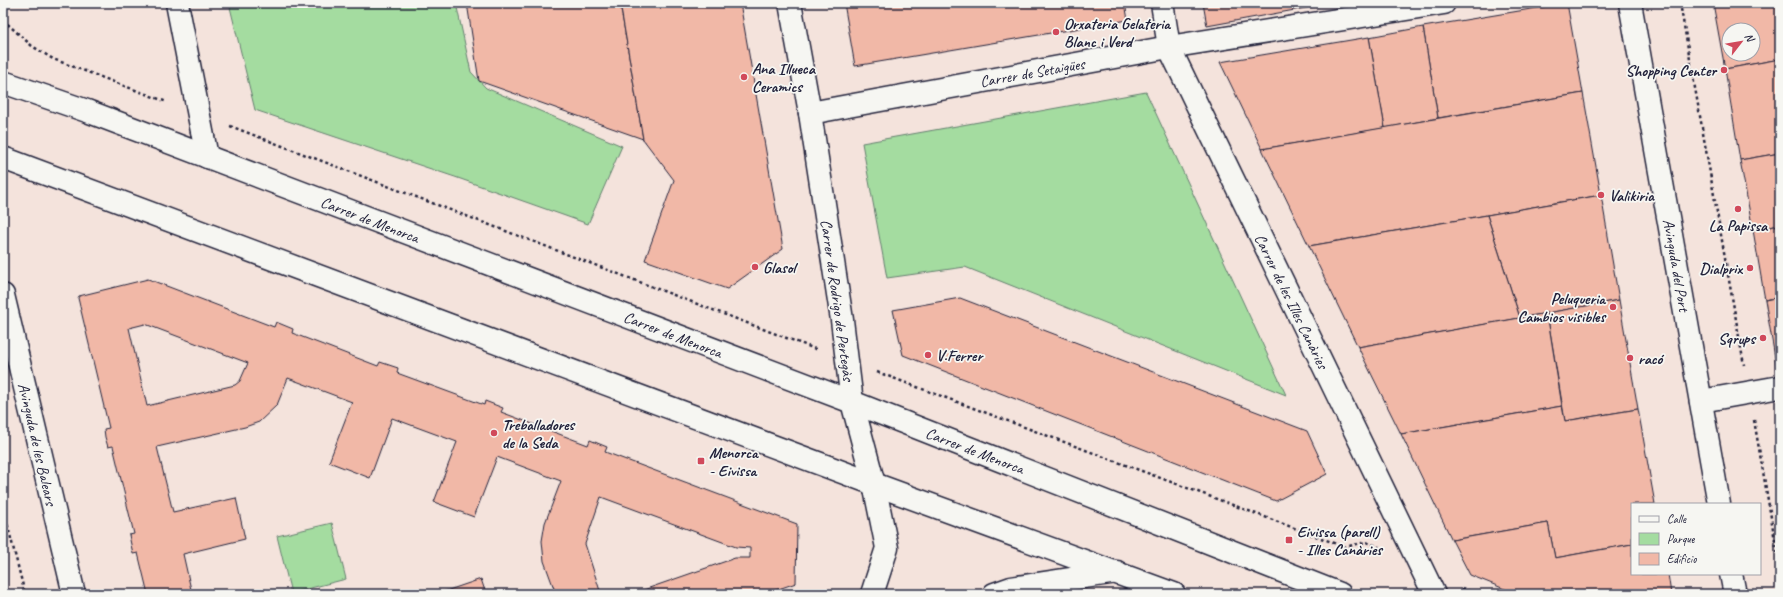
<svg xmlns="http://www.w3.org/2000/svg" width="1783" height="597" font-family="Caveat,sans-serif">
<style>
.green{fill:#a4dca0;stroke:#637f6e}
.building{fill:#f1b8a7;stroke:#22223b;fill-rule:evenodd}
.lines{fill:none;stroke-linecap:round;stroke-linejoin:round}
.minor-casing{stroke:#22223b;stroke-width:25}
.major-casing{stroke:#22223b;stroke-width:25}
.path{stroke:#22223b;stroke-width:2.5;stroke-dasharray:3 3;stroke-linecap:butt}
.minor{stroke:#f6f6f2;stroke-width:22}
.major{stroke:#f6f6f2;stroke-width:22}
.poi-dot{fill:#d1495b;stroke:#f6f6f2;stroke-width:1.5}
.labels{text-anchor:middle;stroke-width:3.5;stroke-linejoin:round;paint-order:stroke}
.poi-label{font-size:16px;font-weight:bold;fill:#22223b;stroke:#f6f6f2;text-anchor:start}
.street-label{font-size:16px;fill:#22223b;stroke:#f6f6f2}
</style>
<rect width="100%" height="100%" fill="#f4e3dc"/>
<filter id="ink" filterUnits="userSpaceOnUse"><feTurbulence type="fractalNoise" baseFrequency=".025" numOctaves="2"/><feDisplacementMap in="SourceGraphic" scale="8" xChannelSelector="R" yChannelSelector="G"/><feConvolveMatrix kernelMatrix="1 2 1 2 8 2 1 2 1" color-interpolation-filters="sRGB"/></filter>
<g filter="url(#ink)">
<g class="green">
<path d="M229,3H456L471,72L486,88L622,146L588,224L455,177L255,110Z"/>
<path d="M1146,92L1286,395L965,267L887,278L862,143Z"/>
<path d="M332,523L346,579L291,593L277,536Z"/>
</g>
<g class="building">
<path d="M467,3H620L643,139L479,81Z"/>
<path d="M620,3H740L783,249L727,289L645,260L674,180L643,139Z"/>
<path d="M844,3H1125L1128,20L855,66Z"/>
<path d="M1203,3H1333L1207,26Z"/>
<path d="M1567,3L1583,93L1438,118L1423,27Z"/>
<path d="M1713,3H1780V59L1725,69ZM1729,30H1753V54H1729Z"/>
<path d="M1423,27L1438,118L1385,128L1369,37Z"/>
<path d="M1369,37L1385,128L1262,149L1220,62Z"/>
<path d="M1780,59V153L1740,160L1725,69Z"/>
<path d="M1583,93L1601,195L1487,215L1309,246L1262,149Z"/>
<path d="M1780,153V225L1753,230L1740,160Z"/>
<path d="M1601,195L1619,300L1520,318L1487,215Z"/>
<path d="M1487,215L1520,318L1358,347L1309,246Z"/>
<path d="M1780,225V297L1765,300L1753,230Z"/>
<path d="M148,279L274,327L276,322L293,329L292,333L378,366L380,362L398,368L397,373L484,405L485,401L503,408L501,412L588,445L590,440L607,447L605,452L797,524L796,583L764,594H632L735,558H750V548L736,547L601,497L585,544L601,594H556L544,561L542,541L545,523L561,481L497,457L474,517L434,502L457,442L392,418L370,478L329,462L352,402L288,378L277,405L259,422L245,427L157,447L173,512L236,498L245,539L183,554L192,594H148L138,553L133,554L129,535L134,534L113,446L108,447L105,437L104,429L109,428L78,298L79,296ZM145,324L248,363L240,381L235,385L147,406L129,328Z"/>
<path d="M1780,297V368L1777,369L1765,300Z"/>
<path d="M960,298L1307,431L1327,474L1276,501L903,355L893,310Z"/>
<path d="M1619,300L1638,409L1565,421L1547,313Z"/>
<path d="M1547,313L1562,406L1401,434L1358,347Z"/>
<path d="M1562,406L1565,421L1638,409L1655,504H1632V544L1555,558L1548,523L1452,540L1401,434Z"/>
<path d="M1548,523L1555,558L1632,544V574H1668L1671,594H1517L1470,575L1452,540Z"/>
<path d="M481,579L486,594H440V593Z"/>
</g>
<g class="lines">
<defs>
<g id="minor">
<path d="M177,3L207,157"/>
<path d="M790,3L810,113L842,320L852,402L874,484L887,548L872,594"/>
<path d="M1162,3L1169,47L1434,594"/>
<path d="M810,113L1169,47L1444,3"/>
<path d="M1701,401L1780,387"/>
<path d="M994,594L1011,588L1117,572"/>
</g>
<g id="major">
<path d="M1630,3L1719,504"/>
<path d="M3,82L87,111L852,402L1340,594"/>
<path d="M3,158L874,484L1174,594"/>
<path d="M3,295L74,594"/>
<path d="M1731,574L1735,594"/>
</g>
</defs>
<use href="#minor" class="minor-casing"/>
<use href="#major" class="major-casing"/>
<g class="path">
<path d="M1680,3L1744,365"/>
<path d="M3,20L32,46L53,59L167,102"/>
<path d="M230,126L818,350"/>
<path d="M877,372L1345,547L1366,542L1379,547"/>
<path d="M1754,420L1780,569"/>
<path d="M3,507L25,594"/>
<path d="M1462,588L1476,594"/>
</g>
<use href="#minor" class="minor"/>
<use href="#major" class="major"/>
</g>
</g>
<g class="poi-dot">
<circle cx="1056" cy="32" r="4"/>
<circle cx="1724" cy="70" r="4"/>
<circle cx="744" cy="77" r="4"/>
<circle cx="1601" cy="195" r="4"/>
<circle cx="1738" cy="209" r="4"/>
<circle cx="755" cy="267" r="4"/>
<circle cx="1750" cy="268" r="4"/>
<circle cx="1613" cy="307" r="4"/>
<circle cx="1763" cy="338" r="4"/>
<circle cx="928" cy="355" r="4"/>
<circle cx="1630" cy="358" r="4"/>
<circle cx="494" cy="433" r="4"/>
<rect x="697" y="457" width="8" height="8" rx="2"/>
<rect x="1285" y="536" width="8" height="8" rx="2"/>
</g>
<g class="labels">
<g class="poi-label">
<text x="1064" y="29">Orxateria Gelateria<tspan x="1064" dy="18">Blanc i Verd</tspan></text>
<text x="752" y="74">Ana Illueca<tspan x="752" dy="18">Ceramics</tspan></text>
<text x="1716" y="76" text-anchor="end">Shopping Center</text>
<text x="1609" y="201">Valikiria</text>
<text x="1738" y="231" text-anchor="middle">La Papissa</text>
<text x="763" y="273">Glasol</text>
<text x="1742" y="274" text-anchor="end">Dialprix</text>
<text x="1605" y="304" text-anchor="end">Peluqueria<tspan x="1605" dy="18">Cambios visibles</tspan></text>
<text x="1755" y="344" text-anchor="end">Sqrups</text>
<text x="936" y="361">V.Ferrer</text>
<text x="1638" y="364">racó</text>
<text x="502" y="430">Treballadores<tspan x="502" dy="18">de la Seda</tspan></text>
<text x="709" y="458">Menorca<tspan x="709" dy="18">- Eivissa</tspan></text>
<text x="1297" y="537">Eivissa (parell)<tspan x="1297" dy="18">- Illes Canàries</tspan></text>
</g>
<g class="street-label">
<text transform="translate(1032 72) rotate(-10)" y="6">Carrer de Setaigües</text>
<text transform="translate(370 219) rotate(21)" y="6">Carrer de Menorca</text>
<text transform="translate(1677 265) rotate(80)" y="6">Avinguda del Port</text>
<text transform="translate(838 300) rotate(82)" y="6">Carrer de Rodrigo de Pertegàs</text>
<text transform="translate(1292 301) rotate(64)" y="6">Carrer de les Illes Canàries</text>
<text transform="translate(673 334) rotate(21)" y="6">Carrer de Menorca</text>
<text transform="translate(38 444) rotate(77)" y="6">Avinguda de les Balears</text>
<text transform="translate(975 450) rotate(21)" y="6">Carrer de Menorca</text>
</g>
</g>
<rect width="1783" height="597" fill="none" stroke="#f6f6f2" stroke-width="16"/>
<rect x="8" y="8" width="1767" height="581" fill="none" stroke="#22223b" stroke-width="1.5" filter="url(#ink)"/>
<rect x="1631" y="503" width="130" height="72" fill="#f6f6f2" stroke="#a1a1a9"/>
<rect x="1639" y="516" width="20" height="6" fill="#f6f6f2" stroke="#a1a1a9"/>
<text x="1667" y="523" font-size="12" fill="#22223b">Calle</text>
<rect x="1639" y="533" width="20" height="12" fill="#a4dca0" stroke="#a1a1a9"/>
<text x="1667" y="543" font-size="12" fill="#22223b">Parque</text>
<rect x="1639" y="553" width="20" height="12" fill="#f1b8a7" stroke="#a1a1a9"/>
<text x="1667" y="563" font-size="12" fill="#22223b">Edificio</text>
<g transform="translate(1741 42) rotate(59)"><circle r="19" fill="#f6f6f2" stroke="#a1a1a9"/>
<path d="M0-3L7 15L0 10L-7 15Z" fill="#d1495b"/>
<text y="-6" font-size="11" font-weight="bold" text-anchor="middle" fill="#22223b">N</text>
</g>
</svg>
